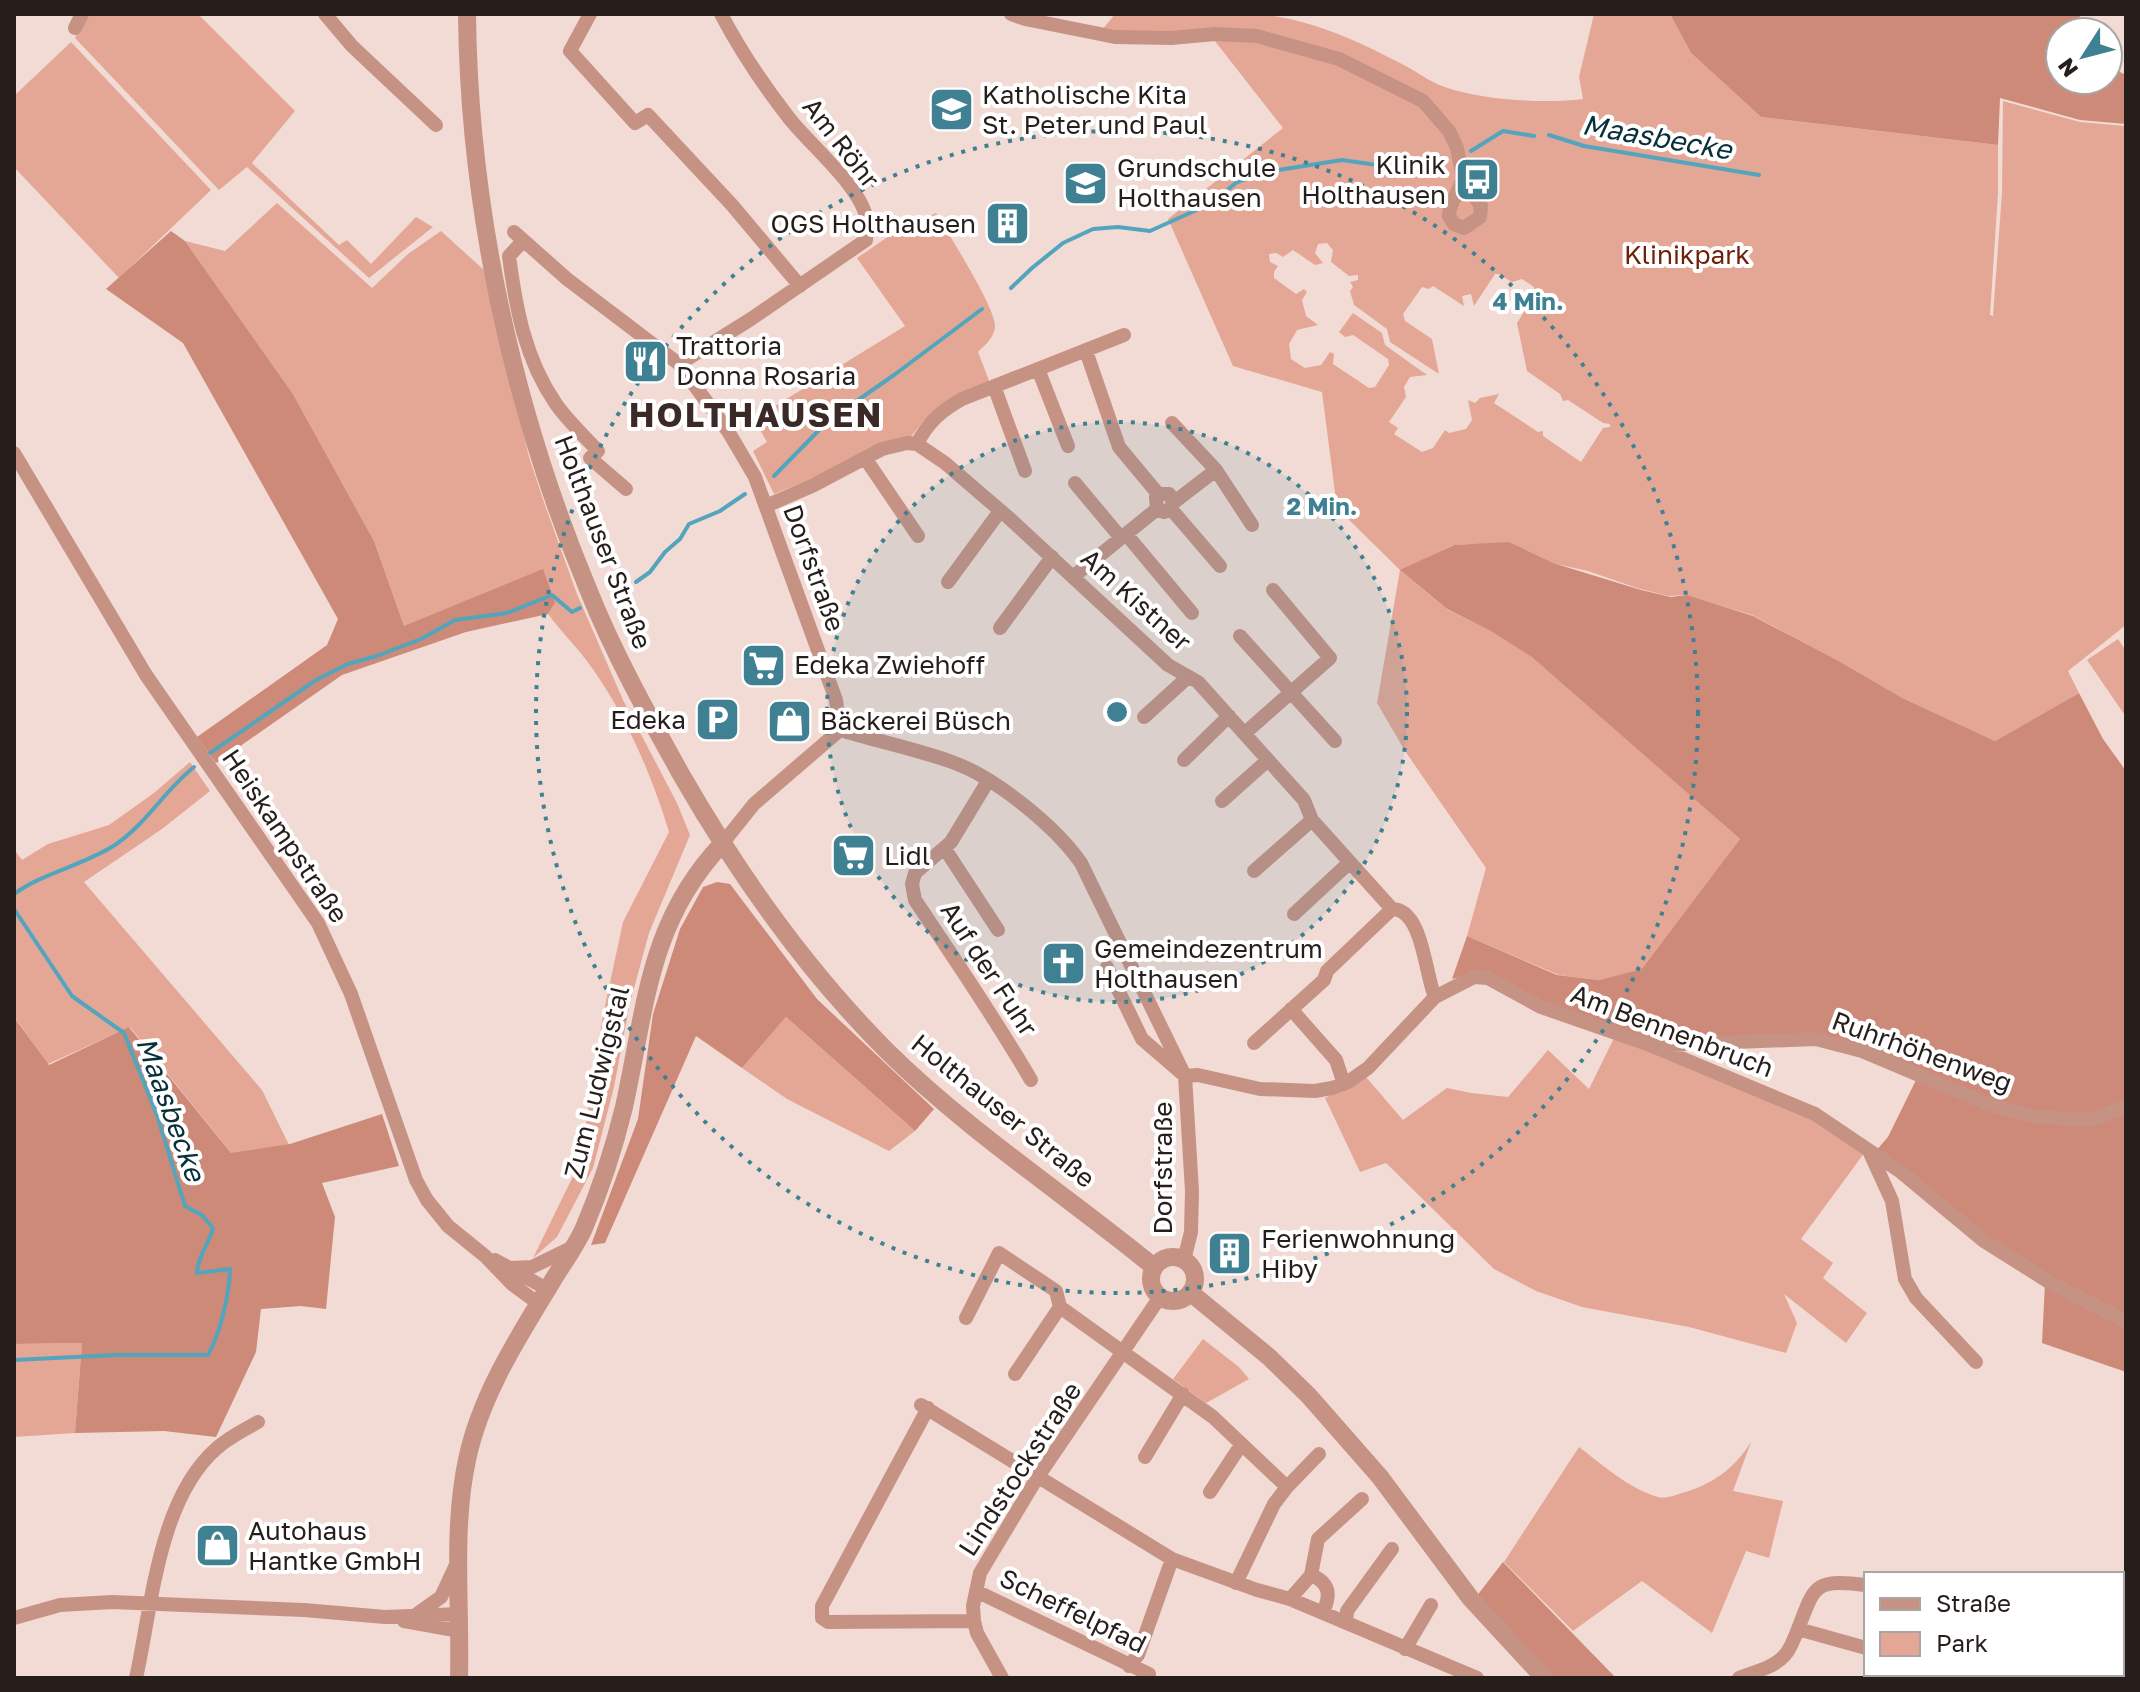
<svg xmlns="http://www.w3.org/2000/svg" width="2140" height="1692" font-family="'Golos Text',sans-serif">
<rect width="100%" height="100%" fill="#f2dbd4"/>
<path fill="#e4a796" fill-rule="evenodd" d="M86 14H198L295 111 252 163 339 245 347 240 371 264 416 217 433 227 369 278 247 167 219 190 75 38Z
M1115 14C1175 14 1241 6 1298 21 1334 30 1367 46 1400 63 1413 69 1424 78 1437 84 1474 100 1543 104 1583 99L1579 77 1594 14H1670L1691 53 1761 117 1998 145V193L1990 315 1993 316 2002 193 2003 101 2080 122 2126 126V625L2068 671 2079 693 1995 741 1901 698 1837 660 1752 615 1685 595 1669 596 1640 589 1588 571 1552 563 1510 543 1453 545 1401 571 1448 610 1492 631 1534 658 1740 839 1644 969 1599 980 1559 975 1467 936 1486 868 1405 751 1377 703 1400 570 1337 508 1322 392 1233 366 1168 219 1283 128 1207 31 1134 37 1102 30ZM1327 243 1333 250 1331 262 1349 276 1358 275V280L1350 282 1353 287 1350 291 1354 305 1387 329 1390 342 1439 374 1432 339 1405 321 1403 314 1422 287 1429 289 1433 286 1464 306 1462 296 1471 294 1474 306 1495 274H1499L1512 282 1522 279 1534 287 1535 294 1517 323 1527 371 1560 394 1563 401 1568 400 1603 423 1610 424V427L1603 428 1581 462 1543 436V431L1538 432 1494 403 1499 394 1480 398 1475 403 1468 400 1472 420 1466 429 1449 433 1445 430 1433 448 1422 452 1394 434 1398 428 1389 422 1406 397 1404 387 1410 377 1427 375 1385 345 1382 333 1353 313 1339 332 1345 337 1353 335 1388 359 1389 365 1375 387 1369 388 1333 364 1334 354 1330 352 1321 365 1305 368 1291 359 1289 344 1297 330 1318 325 1306 316 1302 300 1307 292 1304 289 1296 294 1274 278V272L1278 266 1270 262 1269 254 1276 253 1283 257 1293 250 1315 265 1323 263 1315 253 1318 244Z
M71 42 211 190 119 278 14 167V96Z
M277 203 372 288 408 254 441 231 484 270 529 457 546 508 577 594 623 700 677 803 690 835 649 933 630 1003 614 1087 593 1168 557 1237 533 1258 580 1162 603 1015 623 922 669 832C652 775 626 716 592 668 579 649 562 633 548 614L555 603 404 626 374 541 293 394 185 241 225 251Z
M936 213C948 233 995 307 995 326 994 338 986 344 978 352L990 383 940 408 923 421 911 437 774 494 753 451 767 442 754 419 905 326 857 258 892 234Z
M2118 639 2126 651V717L2087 660Z
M190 762 210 791 162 829 84 882 262 1090 290 1147 232 1154 130 1027 48 1064 14 1016V849L22 860 48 844 109 825 154 793Z
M786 1017 915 1131 889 1151 787 1099 742 1068Z
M1615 1036 1814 1117 1865 1152 1801 1239 1833 1263 1823 1278 1867 1313 1846 1343 1784 1294 1797 1323 1786 1353 1689 1327 1582 1307 1536 1291 1494 1269 1386 1163 1360 1172 1325 1098 1366 1077 1403 1120 1447 1088 1471 1093 1508 1097 1548 1050 1589 1089Z
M1203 1339 1239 1367 1249 1379 1206 1403 1173 1379Z
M82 1343 75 1433 14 1437V1344Z
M1751 1442 1733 1491 1783 1501 1769 1558 1746 1551 1712 1633 1642 1581 1573 1631 1504 1562 1579 1447C1604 1466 1628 1488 1658 1497 1666 1499 1675 1495 1682 1493 1712 1485 1735 1468 1751 1442Z"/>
<path fill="#cd8a78" d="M1670 14H2081L2074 32H2060V80H2108V66L2126 75V124L2080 120 2000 98 1998 145 1761 117 1691 53Z
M171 231 185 241 293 394 374 541 404 626 543 569 555 603 548 614 466 632 342 675 216 763 197 737 327 645 338 619 183 343 106 289Z
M1509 542 1553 563 1641 590 1671 597 1687 595 1753 616 1837 660 1902 698 1995 741 2079 693 2103 739 2126 771V1372L2042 1343 2045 1284 1875 1152 1888 1137 1917 1078 1802 1033 1653 1040 1606 1026 1474 973 1452 979 1467 936 1557 975 1599 980 1642 969 1740 839 1532 657 1491 631 1447 609 1400 570 1454 545Z
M717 882 730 884 817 999 934 1109 915 1131 786 1017 742 1068 696 1036 605 1243 591 1245 638 1119 653 1014 680 929 703 887Z
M14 1017 49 1065 129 1027 231 1153 290 1144 382 1114 399 1166 322 1183 335 1217 326 1309 301 1306 261 1309 256 1352 216 1437 164 1431 75 1433 82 1343 14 1344Z
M1503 1562 1616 1678H1550L1476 1597Z"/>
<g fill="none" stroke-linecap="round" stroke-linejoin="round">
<path stroke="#52a5bc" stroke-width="4" d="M1549 135 1584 146 1759 175
M1471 151 1503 131 1534 136
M1011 288 1032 268 1063 243 1093 229 1118 227 1150 231 1212 203 1237 182 1272 171 1342 160 1377 165 1444 158
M774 476 828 421 894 375 982 309
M636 582 650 572 665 552 680 539 689 524 720 511 745 494
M210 753 316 680 348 664 377 656 421 639 455 620 507 613 552 595 572 612 580 608
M14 894C45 872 84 865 115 845 147 823 164 791 194 767
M14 909 72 996 124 1033 157 1115 185 1206 202 1215 213 1228C209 1244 197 1258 197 1273L230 1269C229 1296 221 1331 208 1355H116L14 1360"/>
<path stroke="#c69284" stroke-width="14" d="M325 14 352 46 436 125
M590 14 570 51 635 123 648 115 732 205 800 286
M1011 14 1025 19 1115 37 1171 38 1215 34 1257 36 1339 59 1423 101 1449 131 1457 148 1463 179 1481 206 1480 217 1464 228 1454 224 1449 216 1450 208 1463 179
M75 28 82 14
M514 232 567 279 679 364 728 431 755 477 836 700 840 730
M523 241 509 256C516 309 525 359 556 404 568 421 584 436 598 451L590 458 626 489
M1086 351 1119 447 1159 495
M679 364 751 319 866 240C866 234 868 227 867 221 863 188 809 144 789 118 764 86 740 50 721 14
M1038 369 1068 446
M994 386 1025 471
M1172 423 1216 470 1252 525
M917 444C928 422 941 411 962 399L1124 335
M14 453 146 675 318 923 351 994 416 1180 427 1200 448 1226 485 1256 512 1284 539 1304
M865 458 918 536
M1075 483 1121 538
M1173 503 1216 470
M766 506 814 485 882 449 907 443 917 444 945 463 1009 518 1168 665 1198 682 1304 800 1312 820 1392 909C1423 909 1425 975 1435 997
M1171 509 1220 566
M1126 534 1192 613
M1074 576 1157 509 1164 512 1171 509 1173 500 1169 494H1161L1156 497 1157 509
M948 582 1000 511
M1000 628 1052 557
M1240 636 1335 741
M1144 717 1188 677
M840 730C877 741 916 749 952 762 995 777 1055 826 1081 863L1185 1076 1192 1191 1191 1232 1184 1260
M1245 733 1330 658 1273 590
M1184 760 1229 716
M988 781 951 842 915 873 912 884 915 900C955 960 995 1018 1031 1080
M1222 801 1268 760
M722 844 754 804 840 730
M945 849 998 930
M1254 871 1312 820
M1294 914 1350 862
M1107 967 1142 1039 1185 1076 1198 1075 1260 1089 1315 1091 1332 1088 1348 1082 1368 1068 1435 997 1474 977 1488 978 1541 1007 1650 1045 1815 1114 1901 1172 1984 1241 2049 1282 2126 1321
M1291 1009 1336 1060 1344 1084
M1254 1043 1324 980 1327 971 1392 909
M1658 1045 1816 1039 1862 1051 1988 1104 2036 1117 2092 1120 2126 1106
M1870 1153 1892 1201 1905 1279 1916 1298 1976 1362
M495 1260 547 1289
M510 1268 532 1267 573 1247
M966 1318 999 1253 1056 1291 1060 1307 1213 1417 1287 1487 1274 1504 1236 1583
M1015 1374 1060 1307
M921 1405 1172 1559 1257 1590 1290 1599 1477 1678
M928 1408 822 1606V1618L828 1622 974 1621
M1145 1457 1183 1394
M1287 1487 1319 1454
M1210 1492 1241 1445
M1311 1575 1318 1539 1362 1499
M976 1591 1149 1674
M1290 1599 1311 1575C1330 1583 1331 1595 1323 1612
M417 1614 441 1597 455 1567
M14 1618 60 1605 112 1602 304 1610 385 1617 460 1614
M404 1621 460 1631
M1346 1623 1347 1611 1392 1549
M1798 1629 1866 1648
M1405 1649 1431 1605
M1129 1666 1138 1655 1172 1559
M2023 1674 2024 1678
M136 1678C152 1607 158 1499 217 1448 229 1437 244 1430 258 1422
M1002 1678 977 1633 974 1621 973 1606 980 1573 1037 1478 1160 1297
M1739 1678C1754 1672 1773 1668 1784 1656 1790 1650 1793 1641 1796 1634 1815 1587 1811 1578 1866 1585
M1910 1678 1912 1674
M1978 1678 1980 1674"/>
<path stroke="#c69284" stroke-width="18" d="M467 14C469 209 513 409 588 589 614 654 648 715 682 776 739 875 806 970 887 1051 968 1131 1066 1195 1154 1267
M1151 1279a22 22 0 1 1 44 0a22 22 0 1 1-44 0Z
M1191 1293 1269 1357 1309 1396 1380 1477 1471 1599 1544 1678
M459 1678C461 1607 452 1529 467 1460 480 1397 517 1339 550 1285 561 1266 575 1248 584 1228 601 1188 614 1148 624 1107 646 1008 648 922 722 844"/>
</g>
<circle cx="1117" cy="712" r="290" fill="#3f8092" fill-opacity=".12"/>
<g fill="none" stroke="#3f8092" stroke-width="4" stroke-dasharray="4 8">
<circle cx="1117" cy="712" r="290"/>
<circle cx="1117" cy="712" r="581"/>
</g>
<defs>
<symbol id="school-square" viewBox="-11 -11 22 22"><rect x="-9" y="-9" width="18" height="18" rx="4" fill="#3f8092" stroke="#fff"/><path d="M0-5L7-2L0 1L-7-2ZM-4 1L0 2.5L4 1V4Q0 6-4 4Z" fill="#fff"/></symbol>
<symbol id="bus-square" viewBox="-11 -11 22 22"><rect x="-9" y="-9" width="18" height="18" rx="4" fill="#3f8092" stroke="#fff"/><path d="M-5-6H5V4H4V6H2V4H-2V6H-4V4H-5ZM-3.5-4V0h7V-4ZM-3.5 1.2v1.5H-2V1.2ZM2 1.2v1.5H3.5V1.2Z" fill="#fff"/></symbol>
<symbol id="building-square" viewBox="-11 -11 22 22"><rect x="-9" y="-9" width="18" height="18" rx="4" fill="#3f8092" stroke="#fff"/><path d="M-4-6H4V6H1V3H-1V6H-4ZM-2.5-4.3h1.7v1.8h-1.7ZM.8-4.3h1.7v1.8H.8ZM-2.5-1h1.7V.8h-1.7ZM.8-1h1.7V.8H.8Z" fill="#fff"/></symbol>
<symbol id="restaurant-square" viewBox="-11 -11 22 22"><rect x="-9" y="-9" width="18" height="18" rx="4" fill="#3f8092" stroke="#fff"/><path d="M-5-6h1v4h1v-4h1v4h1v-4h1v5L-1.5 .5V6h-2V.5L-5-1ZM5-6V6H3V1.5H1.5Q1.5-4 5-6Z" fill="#fff"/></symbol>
<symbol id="supermarket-square" viewBox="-11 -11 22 22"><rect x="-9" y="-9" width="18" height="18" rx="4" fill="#3f8092" stroke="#fff"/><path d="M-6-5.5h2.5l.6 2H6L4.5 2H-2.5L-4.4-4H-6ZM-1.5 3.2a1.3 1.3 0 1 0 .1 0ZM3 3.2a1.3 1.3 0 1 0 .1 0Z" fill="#fff"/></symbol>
<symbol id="parking-square" viewBox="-11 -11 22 22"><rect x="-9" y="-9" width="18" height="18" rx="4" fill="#3f8092" stroke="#fff"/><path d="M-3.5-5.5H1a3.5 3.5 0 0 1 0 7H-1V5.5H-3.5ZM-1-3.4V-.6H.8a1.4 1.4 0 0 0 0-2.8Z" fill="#fff"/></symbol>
<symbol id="shop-square" viewBox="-11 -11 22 22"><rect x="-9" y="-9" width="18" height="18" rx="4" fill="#3f8092" stroke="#fff"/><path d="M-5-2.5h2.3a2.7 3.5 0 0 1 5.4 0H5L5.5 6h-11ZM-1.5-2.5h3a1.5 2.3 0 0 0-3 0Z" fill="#fff"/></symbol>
<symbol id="church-square" viewBox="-11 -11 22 22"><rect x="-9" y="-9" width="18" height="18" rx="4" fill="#3f8092" stroke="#fff"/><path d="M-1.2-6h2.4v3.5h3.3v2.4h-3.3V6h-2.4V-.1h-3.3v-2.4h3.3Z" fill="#fff"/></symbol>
</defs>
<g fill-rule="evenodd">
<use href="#school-square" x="926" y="84" width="51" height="51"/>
<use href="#bus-square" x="1452" y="154" width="51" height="51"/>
<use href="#school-square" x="1060" y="158" width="51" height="51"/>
<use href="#building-square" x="982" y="198" width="51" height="51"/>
<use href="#restaurant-square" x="620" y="336" width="51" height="51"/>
<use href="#supermarket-square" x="738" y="640" width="51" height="51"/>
<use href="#parking-square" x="692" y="694" width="51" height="51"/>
<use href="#shop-square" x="764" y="696" width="51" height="51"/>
<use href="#supermarket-square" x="828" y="830" width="51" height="51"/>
<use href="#church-square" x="1038" y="938" width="51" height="51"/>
<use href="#building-square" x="1204" y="1228" width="51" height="51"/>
<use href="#shop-square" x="192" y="1520" width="51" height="51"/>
</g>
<g text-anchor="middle" stroke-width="8" stroke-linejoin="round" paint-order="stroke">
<g font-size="26" fill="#261e1b" stroke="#fff" text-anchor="start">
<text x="982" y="104">Katholische Kita<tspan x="982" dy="30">St. Peter und Paul</tspan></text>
<text x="1446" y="174" text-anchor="end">Klinik<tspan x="1446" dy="30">Holthausen</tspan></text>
<text x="1117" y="177">Grundschule<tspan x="1117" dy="30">Holthausen</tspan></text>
<text x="976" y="233" text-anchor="end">OGS Holthausen</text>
<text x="676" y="355">Trattoria<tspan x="676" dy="30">Donna Rosaria</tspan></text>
<text x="794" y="674">Edeka Zwiehoff</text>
<text x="686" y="729" text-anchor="end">Edeka</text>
<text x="820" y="730">Bäckerei Büsch</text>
<text x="884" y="865">Lidl</text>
<text x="1094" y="958">Gemeindezentrum<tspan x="1094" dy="30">Holthausen</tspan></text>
<text x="1261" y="1248">Ferienwohnung<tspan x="1261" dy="30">Hiby</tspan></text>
<text x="248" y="1540">Autohaus<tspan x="248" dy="30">Hantke GmbH</tspan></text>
</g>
<g font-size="26" fill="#261e1b" stroke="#fff">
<text transform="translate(841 143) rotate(52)" y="9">Am Röhr</text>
<text transform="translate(603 542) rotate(69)" y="9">Holthauser Straße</text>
<text transform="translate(814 568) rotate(70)" y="9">Dorfstraße</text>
<text transform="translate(1136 600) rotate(42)" y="9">Am Kistner</text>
<text transform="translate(285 836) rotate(56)" y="9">Heiskampstraße</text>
<text transform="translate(989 969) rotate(57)" y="9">Auf der Fuhr</text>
<text transform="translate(1672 1031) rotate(21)" y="9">Am Bennenbruch</text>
<text transform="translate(1922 1052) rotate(20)" y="9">Ruhrhöhenweg</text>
<text transform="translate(597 1082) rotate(-76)" y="9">Zum Ludwigstal</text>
<text transform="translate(1003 1111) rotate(39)" y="9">Holthauser Straße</text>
<text transform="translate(1163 1168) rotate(-90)" y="9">Dorfstraße</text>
<text transform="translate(1020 1469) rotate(-57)" y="9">Lindstockstraße</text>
<text transform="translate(1073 1611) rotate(26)" y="9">Scheffelpfad</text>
</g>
<g font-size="26" fill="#6f2008" stroke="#fff">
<text x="1687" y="264">Klinikpark</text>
</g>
<g font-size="28" font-style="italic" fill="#07303a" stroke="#fff">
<text transform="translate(1657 137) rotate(10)" y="10">Maasbecke</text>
<text transform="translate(171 1109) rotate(70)" y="10">Maasbecke</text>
</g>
<g font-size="34" font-weight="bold" letter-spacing="2" fill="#3a2924" stroke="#fff">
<text x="756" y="427">HOLTHAUSEN</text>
</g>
</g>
<circle cx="1117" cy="712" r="12" fill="#3f8092" stroke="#fff" stroke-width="4"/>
<g font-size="24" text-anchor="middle" font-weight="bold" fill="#3f8092" stroke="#fff" stroke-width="8" stroke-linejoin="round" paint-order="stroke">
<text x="1528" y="310">4 Min.</text>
<text x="1322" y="515">2 Min.</text>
</g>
<rect width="2140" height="1692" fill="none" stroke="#261e1b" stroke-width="32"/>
<rect x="1864" y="1572" width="260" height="104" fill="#ffffff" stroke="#a8a5a4" stroke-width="2"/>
<rect x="1880" y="1598" width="40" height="12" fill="#c69284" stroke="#a8a5a4" stroke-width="2"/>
<text x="1936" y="1612" font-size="24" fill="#261e1b">Straße</text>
<rect x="1880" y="1632" width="40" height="24" fill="#e4a796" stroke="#a8a5a4" stroke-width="2"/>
<text x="1936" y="1652" font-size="24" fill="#261e1b">Park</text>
<g transform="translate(2084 56) rotate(234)"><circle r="38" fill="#ffffff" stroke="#a8a5a4" stroke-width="2"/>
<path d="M0-6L14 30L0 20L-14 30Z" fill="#3f8092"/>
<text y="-12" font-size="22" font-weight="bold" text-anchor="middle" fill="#261e1b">N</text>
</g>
</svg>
